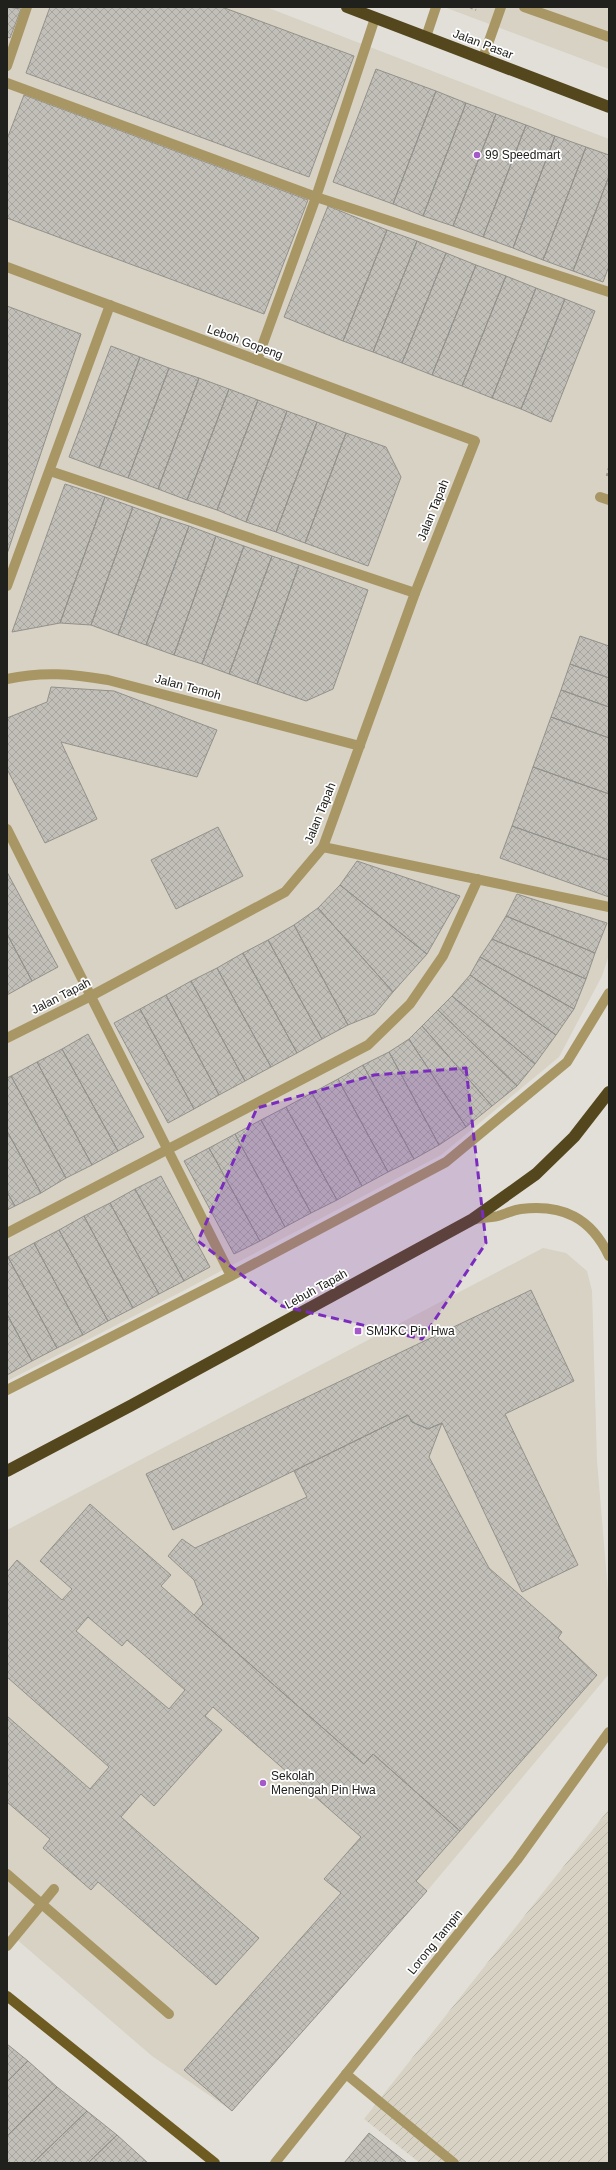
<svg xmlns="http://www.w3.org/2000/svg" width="616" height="2170" font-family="Arial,sans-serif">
<defs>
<pattern id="industrial-furrows" width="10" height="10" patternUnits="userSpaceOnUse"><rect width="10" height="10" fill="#d7d2c4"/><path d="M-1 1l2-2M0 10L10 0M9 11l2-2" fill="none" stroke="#b8b4a8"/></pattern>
<pattern id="building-cross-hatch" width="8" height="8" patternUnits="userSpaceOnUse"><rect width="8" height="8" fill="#c1bfb8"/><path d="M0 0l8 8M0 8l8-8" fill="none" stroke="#a6a49e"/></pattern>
</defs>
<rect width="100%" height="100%" fill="#e1dfd8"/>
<path fill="#d7d2c4" d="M7 7H266L609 139V955L602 976 559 1057 441 1155 181 1292 7 1381Z
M444 7H609V69Z
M543 1248 566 1253 587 1271 592 1291 597 1461 609 1603V1674L427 1891 232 2111 152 2056 7 1931V1530Z"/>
<path fill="url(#industrial-furrows)" d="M609 1809V2163H420L364 2119Z"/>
<path fill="url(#building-cross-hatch)" stroke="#93918b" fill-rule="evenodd" d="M7 7 21 9 10 38 7 37Z
M50 7H222L354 56 309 177 26 73Z
M376 69 436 91 393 204 333 182Z
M436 91 466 103 423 216 393 204Z
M24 95 308 200 264 314 7 218V139Z
M466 103 496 114 453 226 423 216Z
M496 114 526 125 483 237 453 226Z
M526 125 555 136 513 248 483 237Z
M555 136 586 147 543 260 513 248Z
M586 147 609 155V176L573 271 543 260Z
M609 176V266L603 282 573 271Z
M328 206 387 230 343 341 284 317Z
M387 230 417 241 373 352 343 341Z
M417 241 446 253 402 363 373 352Z
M446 253 476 265 432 375 402 363Z
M476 265 506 276 462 386 432 375Z
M506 276 536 288 492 398 462 386Z
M536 288 565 299 521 409 492 398Z
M565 299 595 311 551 422 521 409Z
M7 306 81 334 7 554Z
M111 346 140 357 99 468 69 457Z
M140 357 169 368 128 478 99 468Z
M169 368 199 378 158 489 128 478Z
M199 378 229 389 187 500 158 489Z
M229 389 258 400 217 510 187 500Z
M258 400 287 411 246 522 217 510Z
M287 411 317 422 276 532 246 522Z
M317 422 346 433 305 543 276 532Z
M346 433 386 447 401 477 368 566 305 543Z
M65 484 105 497 60 623 12 632Z
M105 497 133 507 91 625 60 623Z
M133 507 161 517 118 635 91 625Z
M161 517 189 526 146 645 118 635Z
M189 526 216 536 174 655 146 645Z
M216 536 244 546 202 664 174 655Z
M244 546 272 556 229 674 202 664Z
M272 556 299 565 257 684 229 674Z
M299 565 368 590 333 689 306 701 257 684Z
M580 636 609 646V678L570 664Z
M570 664 609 678V707L561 690Z
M51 687 114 691 217 730 197 777 61 742 97 819 45 843 7 769V718L47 702Z
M561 690 609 707V738L551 717Z
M551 717 609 738V794L533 767Z
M533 767 609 794V860L512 826Z
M512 826 609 860V897L500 858Z
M218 827 243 876 176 909 151 860Z
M357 861 460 896 427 954 340 885Z
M7 872 58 967 32 981 7 934Z
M340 885 427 954 393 992 318 908Z
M517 894 607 923 595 953 506 916Z
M318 908 393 992 375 1014 348 1025 294 925Z
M506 916 595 953 586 979 492 939Z
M294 925 348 1025 322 1039 268 940Z
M7 934 32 981 7 995Z
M492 939 586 979 574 1009 480 957Z
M268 940 322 1039 297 1053 243 953Z
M243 953 297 1053 271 1067 217 968Z
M480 957 574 1009 556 1035 470 975Z
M217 968 271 1067 245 1081 191 981Z
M470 975 556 1035 535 1064 452 996Z
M191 981 245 1081 219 1095 166 995Z
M166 995 219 1095 194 1109 140 1009Z
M452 996 535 1064 517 1086 438 1010Z
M140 1009 194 1109 168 1123 114 1023Z
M438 1010 517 1086 492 1106 422 1026Z
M422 1026 492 1106 466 1127 409 1039Z
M88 1034 144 1137 118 1151 62 1049Z
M409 1039 466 1127 439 1145 389 1052Z
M62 1049 118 1151 92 1165 37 1062Z
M389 1052 439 1145 414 1159 363 1065Z
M37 1062 92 1165 66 1178 11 1076Z
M363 1065 414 1159 388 1172 338 1079Z
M11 1076 66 1178 41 1193 7 1131V1078Z
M338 1079 388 1172 362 1186 312 1093Z
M312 1093 362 1186 337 1200 286 1107Z
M286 1107 337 1200 311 1213 261 1120Z
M261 1120 311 1213 285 1227 235 1134Z
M7 1131 41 1193 15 1206 7 1192Z
M235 1134 285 1227 260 1241 209 1148Z
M209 1148 260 1241 234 1254 184 1161Z
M161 1176 210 1267 184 1281 135 1189Z
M135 1189 184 1281 159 1294 110 1203Z
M7 1192 15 1206 7 1210Z
M110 1203 159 1294 133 1308 84 1216Z
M84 1216 133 1308 108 1321 59 1230Z
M59 1230 108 1321 83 1335 34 1243Z
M34 1243 83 1335 57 1348 8 1257Z
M7 1257H8L57 1348 32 1361 7 1314Z
M531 1290 574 1381 505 1414 578 1565 522 1592 442 1423 428 1429 412 1422 408 1415 173 1530 146 1474Z
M7 1314 32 1361 7 1375Z
M408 1415 412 1422 428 1429 442 1423 429 1457 489 1568 562 1632 558 1638 597 1675 460 1831 373 1754 364 1764 194 1615 203 1604 194 1580 168 1556 182 1539 195 1548 307 1497 294 1471Z
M90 1504 171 1575 161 1586 194 1615 364 1764 373 1754 460 1831 416 1881 427 1891 232 2111 184 2070 341 1893 324 1879 361 1837 213 1707 205 1716 222 1730 154 1806 141 1794 121 1817 259 1938 216 1985 98 1882 91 1890 43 1848 50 1839 7 1802V1716L90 1789 109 1767 7 1677V1572L17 1560 62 1600 72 1589 40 1561ZM88 1617 122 1646 127 1640 185 1690 169 1709 76 1631Z
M7 2044 28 2061 7 2082Z
M28 2061 57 2087 7 2136V2082Z
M57 2087 87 2111 33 2163H7V2136Z
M87 2111 117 2135 88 2163H33Z
M369 2133 406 2162 405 2163H344Z
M117 2135 148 2163H88Z"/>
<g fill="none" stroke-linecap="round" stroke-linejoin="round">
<path stroke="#9d9c96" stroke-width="2.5" stroke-dasharray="3 3" stroke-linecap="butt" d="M470 7 476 10
M607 476 609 468"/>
<path stroke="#a89765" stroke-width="10" d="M524 7 609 37
M426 37 436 7
M483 58 501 7
M7 66 27 7
M7 83 316 197 609 292
M257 360 316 197 375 18
M50 471 415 593
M600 497 609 500
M7 586 110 305
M7 829 231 1276
M323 847 609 907
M7 1233 368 1045 410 1004 443 956 478 879
M7 1390 231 1276 446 1162 567 1062 609 993
M7 1874 169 2014
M7 1946 54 1889
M346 2074 454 2163"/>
<path stroke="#a89765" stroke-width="10" d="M7 267 475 441 415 593 323 847 285 892 91 996 7 1038
M7 679C43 671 72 674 108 680L360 746
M473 1219C481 1218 490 1218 498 1216 505 1214 513 1210 521 1209 563 1204 591 1218 609 1256
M275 2163 517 1860 609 1732"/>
<path stroke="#6e5b21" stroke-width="10" d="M7 1996 215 2163"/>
<path stroke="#55471d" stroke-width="12" d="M347 7 609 107
M7 1471 132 1405 473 1219 536 1174 574 1137 609 1092"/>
</g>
<path fill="#7b2cbf" fill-opacity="0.2" stroke="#7b2cbf" stroke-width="3" stroke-dasharray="8 5" stroke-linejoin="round" d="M466 1068 486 1243 422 1339 282 1306 198 1241 257 1108 374 1075Z"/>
<g fill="#a558c9" stroke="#fff" stroke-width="1.5">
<circle cx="477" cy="155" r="4"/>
<rect x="354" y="1327" width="8" height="8" rx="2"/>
<circle cx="263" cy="1783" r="4"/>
</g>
<g text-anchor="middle" stroke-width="3.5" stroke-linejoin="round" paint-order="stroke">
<g font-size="12" fill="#20201d" stroke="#fff">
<text transform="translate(483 44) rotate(21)" y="4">Jalan Pasar</text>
<text transform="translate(245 342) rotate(20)" y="4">Leboh Gopeng</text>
<text transform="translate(433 510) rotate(-68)" y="4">Jalan Tapah</text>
<text transform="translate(188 687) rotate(15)" y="4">Jalan Temoh</text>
<text transform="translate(320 813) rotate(-68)" y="4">Jalan Tapah</text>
<text transform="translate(61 996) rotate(-27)" y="4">Jalan Tapah</text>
<text transform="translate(316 1289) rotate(-29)" y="4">Lebuh Tapah</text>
<text transform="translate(435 1942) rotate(-51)" y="4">Lorong Tampin</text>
</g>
<g font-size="12" fill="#20201d" stroke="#fff" text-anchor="start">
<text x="485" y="159">99 Speedmart</text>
<text x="366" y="1335">SMJKC Pin Hwa</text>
<text x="271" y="1780">Sekolah<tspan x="271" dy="14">Menengah Pin Hwa</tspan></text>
</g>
</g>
<rect width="616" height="2170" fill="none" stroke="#20201d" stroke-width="16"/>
</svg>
